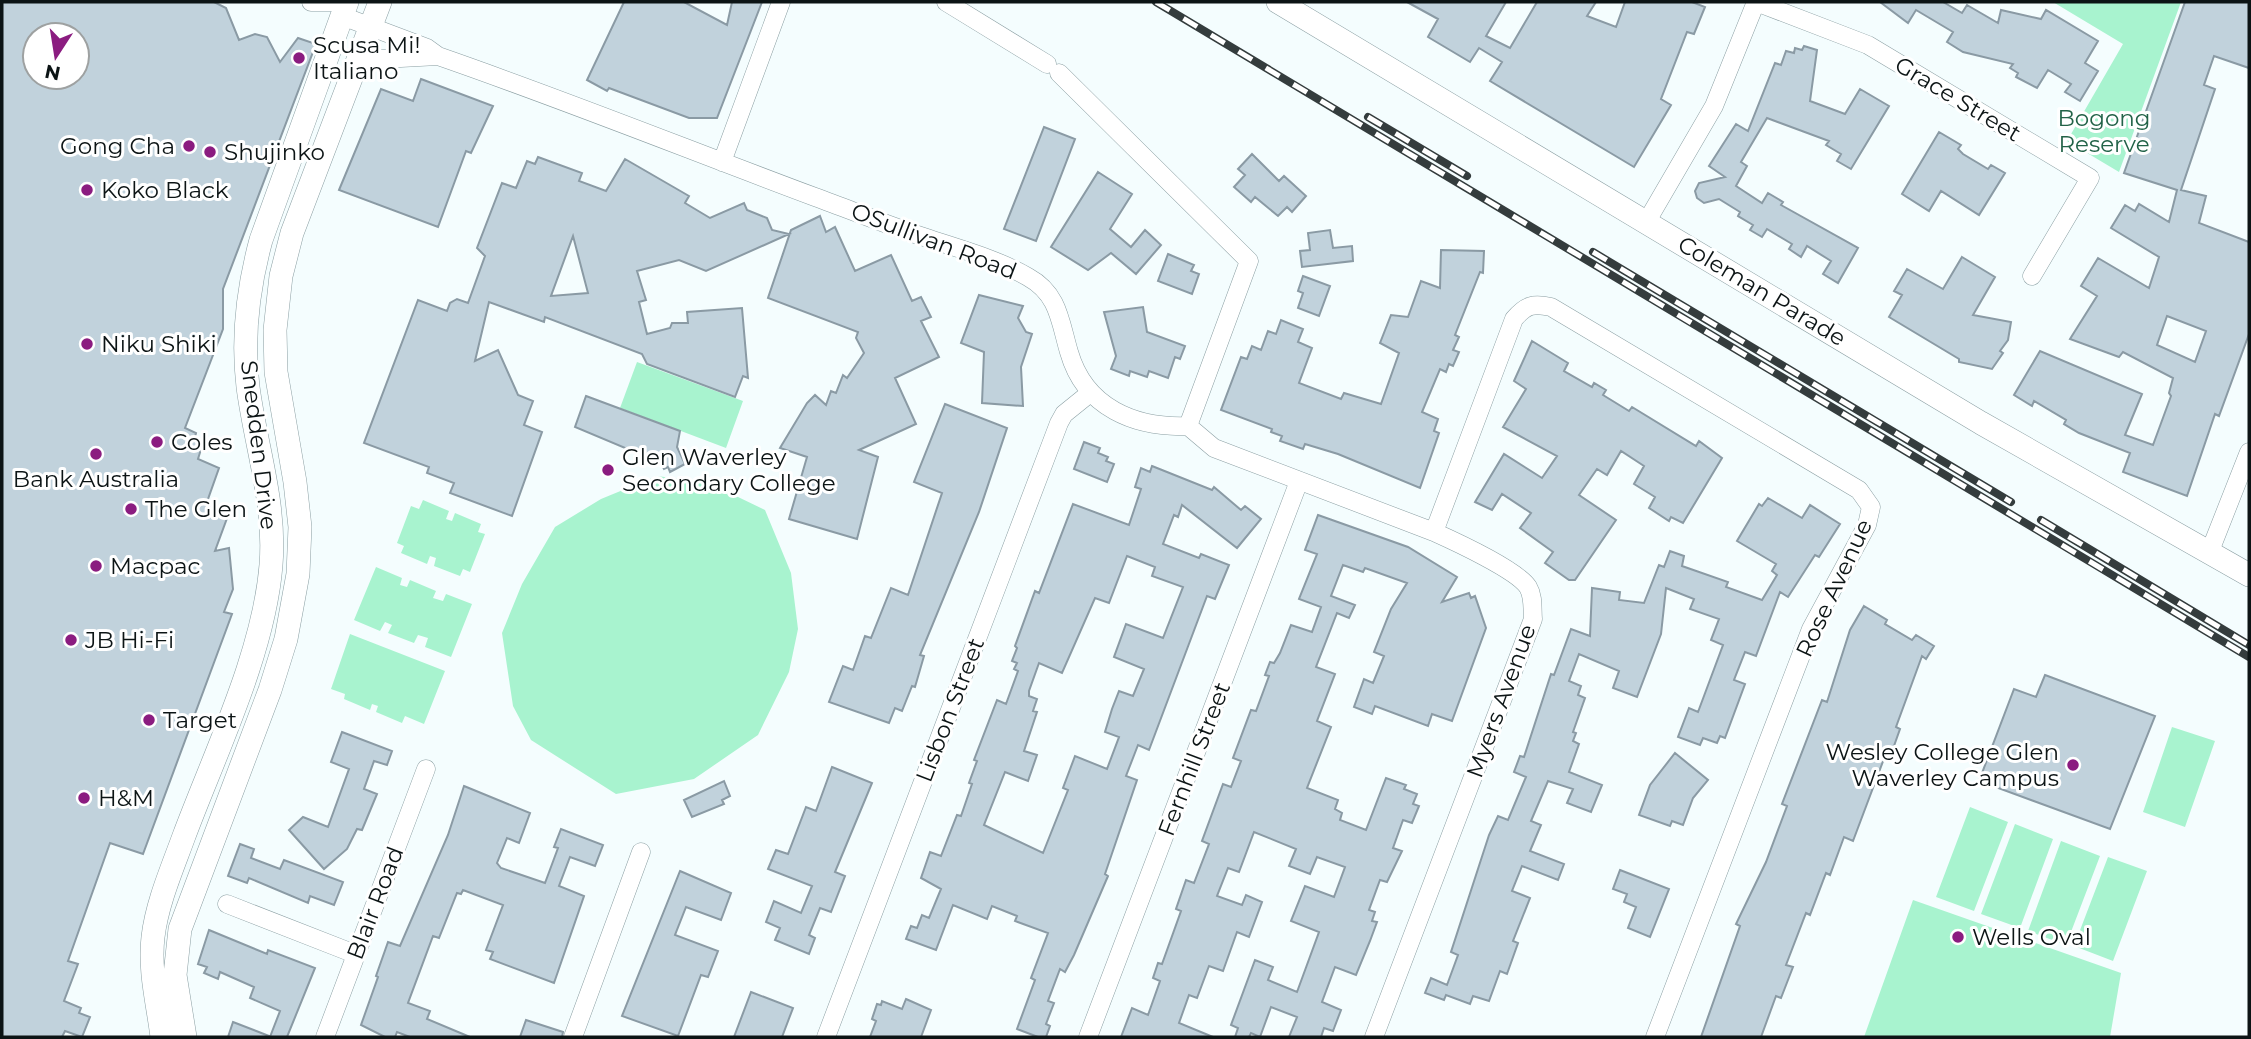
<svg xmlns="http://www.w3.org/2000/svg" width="2251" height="1039" font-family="Montserrat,sans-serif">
<rect width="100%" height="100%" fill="#f4fdfe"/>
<path fill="#a8f3cf" d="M2053 2H2181L2119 172 2067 141 2123 44Z
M637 362 743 401 726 448 620 408Z
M657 476 709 483 765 510 791 573 798 629 789 672 758 735 694 779 616 794 531 740 513 706 502 633 522 584 555 527 601 499Z
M423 500 449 511 446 519 452 521 455 513 481 524 478 532 485 534 470 572 463 569 460 576 434 566 436 558 430 556 427 564 401 553 404 546 397 543 411 506 419 509Z
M376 567 402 578 400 585 407 587 410 580 436 591 433 598 443 601 446 594 472 604 451 657 425 647 428 638 418 635 414 643 388 633 392 625 385 622 380 631 354 620Z
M350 634 445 671 424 724 405 716 402 723 376 712 378 706 372 704 370 710 344 699 345 694 331 689Z
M2172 727 2215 741 2185 827 2143 812Z
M1970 807 2008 822 1974 911 1936 897Z
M2015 824 2053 839 2020 928 1981 914Z
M2061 841 2100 856 2066 945 2028 931Z
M2108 857 2147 871 2113 961 2074 946Z
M1913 900 2121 973 2110 1037H1864Z"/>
<path fill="#c1d2dc" stroke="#8a9aa4" stroke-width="2" fill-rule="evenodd" d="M2 2H214L226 8 239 40 255 34 267 37 280 62 298 38 316 44 223 289V329L185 428 196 433 194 441 202 446 198 459 219 468 207 502 230 510 215 551 229 548 233 589 224 612 232 614 143 854 110 843 68 961 78 964 64 1001 81 1008 79 1013 90 1017 82 1037 65 1031 62 1037H2ZM35 35H77V77H35Z
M624 2H684L727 25 732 2H762L717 118H689L609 88 607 91 587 80Z
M1407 2H1506L1486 36 1510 48 1537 2H1596L1587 16 1616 27 1625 2H1692L1705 7 1694 34 1687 32 1661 99 1671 105 1634 167 1490 81 1502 62 1479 48 1470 62 1428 37 1438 19Z
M1880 2H1943L1962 13 1967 5 1998 23 2001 10 2041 19 2046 10 2098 41 2085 63 2098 71 2080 101 2065 92 2071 84 2048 70 2037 88 2016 77 2018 73 2010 68 2013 64 1963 52 1947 42 1953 32 1916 10 1908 23Z
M2185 2H2249V68L2214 56 2204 85 2215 89 2181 190 2206 196 2199 223 2249 242V334L2219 416 2215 414 2187 496 2123 472 2130 453 2079 433 2064 424 2066 420 2034 401 2032 406 2014 395 2040 351 2142 394 2125 435 2153 445 2171 396 2169 393 2173 378 2123 352 2119 357 2070 339 2097 296 2081 286 2098 258 2149 288 2159 257 2111 228 2125 205 2135 211 2139 204 2169 222 2177 190 2124 173ZM2167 316 2206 331 2195 362 2157 345Z
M1804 46 1817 50 1810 101 1845 114 1860 89 1889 106 1851 169 1837 161 1841 154 1826 145 1829 141 1767 118 1741 162 1747 166 1736 186 1762 203 1768 193 1783 202 1781 205 1858 248 1838 283 1823 274 1831 261 1807 246 1801 257 1789 249 1792 244 1767 229 1762 237 1750 230 1753 225 1738 216 1740 212 1719 199 1704 203 1697 198 1695 191 1699 183 1725 177 1709 166 1736 124 1748 131 1775 63 1781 65 1786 51 1794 53 1795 48 1802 50Z
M421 79 493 106 471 153 466 151 438 227 339 190 381 89 413 101Z
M1044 127 1075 139 1036 241 1004 229Z
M1939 132 1961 145 1958 149 1963 154 1988 169 1991 165 2005 173 1979 215 1941 191 1929 211 1902 194Z
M1252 154 1279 181 1284 176 1306 196 1292 212 1287 207 1278 216 1255 197 1251 202 1234 187 1245 175 1238 169Z
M538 157 582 173 579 181 606 191 625 159 689 196 685 203 710 218 744 203 747 210 767 218 772 230 789 234 706 271 679 260 637 271 646 300 639 302 647 334 670 328 672 323H688L687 312 742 308 748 378 743 376 735 397 647 364 642 354 545 317 544 322 489 302 475 361 498 350 518 395 533 401 524 425 542 432 512 516 450 493 454 483 427 473 429 467 364 443 418 300 447 311 450 303 457 299 468 303 485 256 477 248 502 183 516 188 527 161 535 164ZM573 236 588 293 551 296Z
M1098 172 1132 194 1110 229 1131 247 1145 230 1161 245 1136 274 1111 253 1088 270 1051 247Z
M820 216 826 232 835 227 855 271 891 255 912 301 921 297 931 317 921 321 939 357 895 378 916 424 859 450 878 457 857 539 789 519 807 457 780 448 807 403 815 395 826 405 831 391 836 393 843 375 847 378 864 353 856 338 858 332 768 298 791 230Z
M1330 230 1333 248 1352 246 1353 261 1302 267 1300 251 1310 250 1308 233Z
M1441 250 1484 251 1483 273 1480 272 1455 335 1459 337 1453 350 1459 352 1453 366 1449 364 1446 372 1440 369 1422 412 1438 419 1434 431 1439 433 1420 488 1338 454 1305 444 1303 449 1280 441 1282 436 1271 432 1272 429 1221 410 1241 357 1247 359 1252 346 1261 350 1268 331 1276 334 1281 320 1303 329 1298 342 1312 348 1299 383 1341 399 1344 393 1381 404 1399 353 1380 343 1391 315 1408 317 1421 281 1440 288Z
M1168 254 1194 265 1191 271 1199 274 1192 294 1158 281Z
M1962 257 1995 277 1973 315 2011 322 2008 340 2000 351 2003 353 1992 369 1959 362V359L1889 317 1902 295 1894 291 1907 269 1943 289Z
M1303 276 1330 286 1319 316 1298 308 1303 293 1298 291Z
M979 295 1023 306 1018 318 1026 332 1032 334 1021 367 1023 406 982 403 984 352 961 343Z
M1143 307 1147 332 1185 346 1180 359 1175 357 1168 378 1149 371 1147 377 1130 371 1129 376 1111 369 1116 356 1104 312Z
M1532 341 1568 363 1564 371 1592 387 1594 383 1606 390 1603 395 1629 411 1632 407 1696 446 1699 441 1722 458 1683 523 1671 517 1669 521 1649 508 1655 497 1634 484 1644 466 1621 451 1607 475 1597 469 1579 495 1616 520 1575 580H1569L1545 563 1553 552 1520 528 1531 513 1502 494 1492 510 1475 502 1504 454 1542 478 1557 456 1503 427 1526 389 1514 381Z
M586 396 680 431 677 447 685 464 670 472 668 467 664 469 661 463 575 427Z
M945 404 1007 428 979 512 920 655 924 656 915 687 912 686 902 711 895 708 889 723 829 702 843 666 853 670 865 636 871 638 891 588 908 595 942 493 914 482Z
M1084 442 1100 448 1098 453 1108 457 1106 461 1114 464 1107 482 1074 469Z
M1152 466 1212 490 1214 487 1241 510 1245 506 1261 519 1237 548 1182 505 1178 517 1174 515 1163 544 1199 558 1201 554 1229 565 1215 599 1207 596 1149 750 1138 745 1126 776 1137 780 1105 874 1108 876 1074 955 1065 972 1060 969 1048 1001 1054 1003 1046 1024 1050 1026 1046 1037H1038L1017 1029 1035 980 1031 978 1048 933 1015 921 1017 916 992 906 987 919 953 905 936 950 906 939 911 926 917 928 922 915 929 918 941 889 921 878 930 852 941 856 957 815 961 816 972 784 969 783 977 761 974 760 997 700 1006 704 1018 671 1014 669 1017 663 1012 661 1017 648 1015 646 1035 591 1039 593 1073 504 1129 525 1141 489 1135 487 1141 468 1150 472ZM1127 556 1155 567 1152 576 1183 587 1163 638 1126 624 1114 657 1144 669 1133 696 1119 691 1112 709 1105 732 1119 737 1107 769 1075 756 1063 788 1068 790 1043 853 984 825 1005 772 1028 781 1037 755 1024 751 1037 712 1033 711 1037 699 1029 696V691L1039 663 1062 673 1095 598 1109 603Z
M1768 498 1802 518 1810 505 1840 524 1819 557 1815 555 1788 597 1780 592 1756 656 1745 652 1734 680 1745 684 1725 738 1720 736 1717 743 1703 738 1700 745 1678 737 1689 708 1698 712 1723 645 1711 640 1719 619 1690 609 1694 599 1666 588 1661 634 1637 697 1613 688 1619 671 1579 654 1569 681 1581 686 1578 695 1585 698 1573 732 1576 733 1573 741 1579 744 1569 772 1602 785 1591 812 1567 803 1573 789 1548 781 1531 821 1541 825 1530 851 1564 864 1558 880 1522 866 1512 891 1530 898 1513 941 1518 943 1507 974 1500 971 1489 1001 1473 996 1470 1004 1446 995 1444 1000 1425 993 1431 978 1447 985 1458 955 1451 952 1489 835 1498 816 1508 820 1526 777 1514 772 1520 756 1524 757 1551 674 1554 675 1571 629 1590 636 1592 588 1620 592 1619 600 1644 603 1659 565 1664 567 1670 551 1684 556 1682 566 1728 582 1726 587 1762 600 1777 575 1772 571 1776 564 1737 541 1759 504 1762 506Z
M1318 515 1408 547 1457 577 1442 602 1469 593 1471 598 1475 596 1486 628 1452 721 1432 714 1428 726 1375 706 1372 714 1354 707 1364 679 1373 683 1384 656 1374 652 1391 609 1407 583 1365 568 1363 572 1343 565 1331 596 1355 605 1349 618 1337 613 1316 667 1335 674 1317 721 1331 727 1307 788 1338 800 1335 809 1342 813 1340 820 1366 830 1386 778 1406 785 1404 789 1417 794 1413 804 1419 806 1412 823 1403 820 1393 848 1402 851 1387 882 1380 880 1369 910 1375 912 1372 921 1377 922 1370 941 1356 975 1335 967 1322 1002 1341 1010 1333 1031 1324 1028 1321 1037H1289L1297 1017 1271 1007 1260 1037 1251 1033 1249 1037H1235L1238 1028 1231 1025 1255 960 1273 967 1268 980 1297 992 1319 932 1291 921 1305 886 1334 897 1345 867 1317 857 1310 874 1289 866 1296 849 1254 832 1239 872 1228 868 1217 896 1242 905 1246 895 1262 902 1249 937 1237 932 1223 971 1209 966 1197 998 1189 995 1179 1023 1213 1037H1121L1132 1008 1148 1015 1160 981 1153 978 1158 963 1162 964 1181 911 1176 909 1186 880 1194 883 1209 844 1202 841 1223 784 1231 787 1241 761 1233 758 1251 710 1256 711 1269 676 1265 675 1270 662 1274 663 1280 653 1291 625 1312 632 1321 607 1299 599 1317 554 1305 550Z
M1864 606 1887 620 1885 624 1912 640 1916 635 1934 646 1926 659 1922 656 1896 727 1900 729 1890 757 1885 756 1853 841 1844 837 1830 875 1826 873 1810 915 1806 913 1786 965 1793 967 1781 998 1776 996 1761 1037H1701L1740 926 1736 924 1766 862 1787 806 1782 804 1822 700 1827 702 1850 630Z
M2045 675 2155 716 2110 829 1979 781 2014 689 2036 697Z
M342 732 392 751 387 765 374 761 364 789 377 794 362 830 357 829 347 849 324 869 289 830 303 817 328 827 349 769 331 762Z
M1675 753 1708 780 1693 798 1683 825 1672 821 1670 826 1639 815 1650 785Z
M832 767 872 783 835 872 845 876 831 912 820 908 809 935 815 938 809 954 775 940 780 928 766 922 774 901 801 913 812 886 768 869 776 850 788 854 806 807 816 811Z
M724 781 730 796 722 800 724 804 692 817 684 800Z
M464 786 530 813 519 843 507 838 497 863 501 868 545 883 558 848 554 847 561 829 603 845 595 866 570 857 559 886 584 896 554 983 490 959 493 952 486 950 503 905 463 890 461 894 457 893 439 938 433 936 408 1003 430 1011 427 1019 470 1037H410L397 1032 395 1037H385L361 1025 378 977 376 976 388 942 400 946 448 835Z
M240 844 254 849 251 858 280 869 284 860 343 882 334 905 310 896 308 903 249 878 247 883 228 876Z
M1620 870 1669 889 1650 937 1628 928 1636 907 1624 902 1627 894 1613 889Z
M680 871 731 893 721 920 686 907 675 935 718 951 708 977 701 975 678 1036 622 1016Z
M209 930 267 954 268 950 315 968 287 1037H270L280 1011 250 998 254 987 220 972 218 979 204 973 207 967 198 964Z
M751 992 793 1008 782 1037H734Z
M906 999 931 1010 921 1037H870L876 1021 872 1019 877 1004 881 1005 882 1001 902 1009Z
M526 1020 563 1032 562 1037H520Z
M233 1022 269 1036V1037H228Z"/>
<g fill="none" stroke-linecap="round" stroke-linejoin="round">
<defs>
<path id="minor" d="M311 2H347
M946 2 1047 64
M1756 2 1868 45 2090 178 2032 276
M342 16 427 48 438 56C565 100 689 150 815 197 851 210 887 225 924 237 959 249 995 258 1028 277 1059 294 1060 322 1069 352 1085 408 1135 428 1188 426L1214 448 1434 532
M356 66 382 59 438 56
M1059 73 1249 261 1188 426
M722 162 781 2
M1647 221 1714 106 1756 2
M2210 551 2249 452
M227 904 355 954
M325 1037 426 769
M573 1037 641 852
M826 1037 1059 423 1064 414 1090 393
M1088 1037 1299 481
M1374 1037 1533 619C1532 609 1534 597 1528 587 1517 570 1454 541 1434 532L1514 319C1526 305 1533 303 1551 307L1859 490 1871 507 1867 525 1811 629 1655 1037"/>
<path id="tertiary" d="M1278 2 1981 423 2249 575
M162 1037C158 1004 149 971 153 937 157 903 172 869 184 836 215 753 264 653 271 565 276 503 256 448 248 387 242 338 248 288 261 240L347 2
M185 1037 175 975 180 929 270 690 286 639 298 574 300 527 295 482 276 372 275 330 281 276 292 233 380 2"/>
</defs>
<use href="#minor" stroke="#8b9fa3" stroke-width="19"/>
<use href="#tertiary" stroke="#8b9fa3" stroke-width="24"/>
<use href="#minor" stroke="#fff" stroke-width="18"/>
<use href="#tertiary" stroke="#fff" stroke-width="23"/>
<defs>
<path id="rail" d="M1156 2 2249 657
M1368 117 1467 176
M1593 252 2011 502
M2041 520 2249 645"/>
</defs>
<use href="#rail" stroke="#343c3d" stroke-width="8"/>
<use href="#rail" stroke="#fff" stroke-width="5" stroke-dasharray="16" stroke-linecap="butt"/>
</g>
<g fill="#8b1c80" stroke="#fff" stroke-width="2.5">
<circle cx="299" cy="58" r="7"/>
<circle cx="189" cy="146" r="7"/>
<circle cx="210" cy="152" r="7"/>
<circle cx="87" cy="190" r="7"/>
<circle cx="87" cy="344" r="7"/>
<circle cx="157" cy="442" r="7"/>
<circle cx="96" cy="454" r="7"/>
<circle cx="608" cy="470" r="7"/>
<circle cx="131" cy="509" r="7"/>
<circle cx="96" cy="566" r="7"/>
<circle cx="71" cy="640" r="7"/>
<circle cx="149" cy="720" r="7"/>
<circle cx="2073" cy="765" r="7"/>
<circle cx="84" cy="798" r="7"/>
<circle cx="1958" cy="937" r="7"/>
</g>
<g text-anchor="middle" stroke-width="6" stroke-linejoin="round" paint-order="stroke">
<g font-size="23" fill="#0c1415" stroke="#fff" text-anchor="start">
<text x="313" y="53">Scusa Mi!<tspan x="313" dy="26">Italiano</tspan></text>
<text x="175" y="154" text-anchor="end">Gong Cha</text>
<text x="224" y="160">Shujinko</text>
<text x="101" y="198">Koko Black</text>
<text x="101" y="352">Niku Shiki</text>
<text x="171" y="450">Coles</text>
<text x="622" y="465">Glen Waverley<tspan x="622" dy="26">Secondary College</tspan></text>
<text x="96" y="487" text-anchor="middle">Bank Australia</text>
<text x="145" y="517">The Glen</text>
<text x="110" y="574">Macpac</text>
<text x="85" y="648">JB Hi-Fi</text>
<text x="163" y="728">Target</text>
<text x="2059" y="760" text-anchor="end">Wesley College Glen<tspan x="2059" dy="26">Waverley Campus</tspan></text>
<text x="98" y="806">H&amp;M</text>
<text x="1972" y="945">Wells Oval</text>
</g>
<g font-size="23" fill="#0c1415" stroke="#fff">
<text transform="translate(1958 99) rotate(31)" y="8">Grace Street</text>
<text transform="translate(934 241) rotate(21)" y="8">OSullivan Road</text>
<text transform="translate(1762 291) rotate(31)" y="8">Coleman Parade</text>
<text transform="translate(259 445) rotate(83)" y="8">Snedden Drive</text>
<text transform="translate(1834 588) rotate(-65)" y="8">Rose Avenue</text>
<text transform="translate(1501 701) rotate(-70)" y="8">Myers Avenue</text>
<text transform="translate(950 710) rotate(-69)" y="8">Lisbon Street</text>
<text transform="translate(1194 759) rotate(-69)" y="8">Fernhill Street</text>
<text transform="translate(375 903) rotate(-69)" y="8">Blair Road</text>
</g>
<g font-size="23" fill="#226348" stroke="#fff">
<text x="2104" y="126">Bogong<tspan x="2104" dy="26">Reserve</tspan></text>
</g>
</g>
<rect width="2251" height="1039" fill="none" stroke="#0c1415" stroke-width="7"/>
<g transform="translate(56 56) rotate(192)"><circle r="33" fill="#ffffff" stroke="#9ea1a1" stroke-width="2"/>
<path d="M0-5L12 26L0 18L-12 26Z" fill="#8b1c80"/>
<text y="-10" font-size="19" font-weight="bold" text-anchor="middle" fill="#0c1415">N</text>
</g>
</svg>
